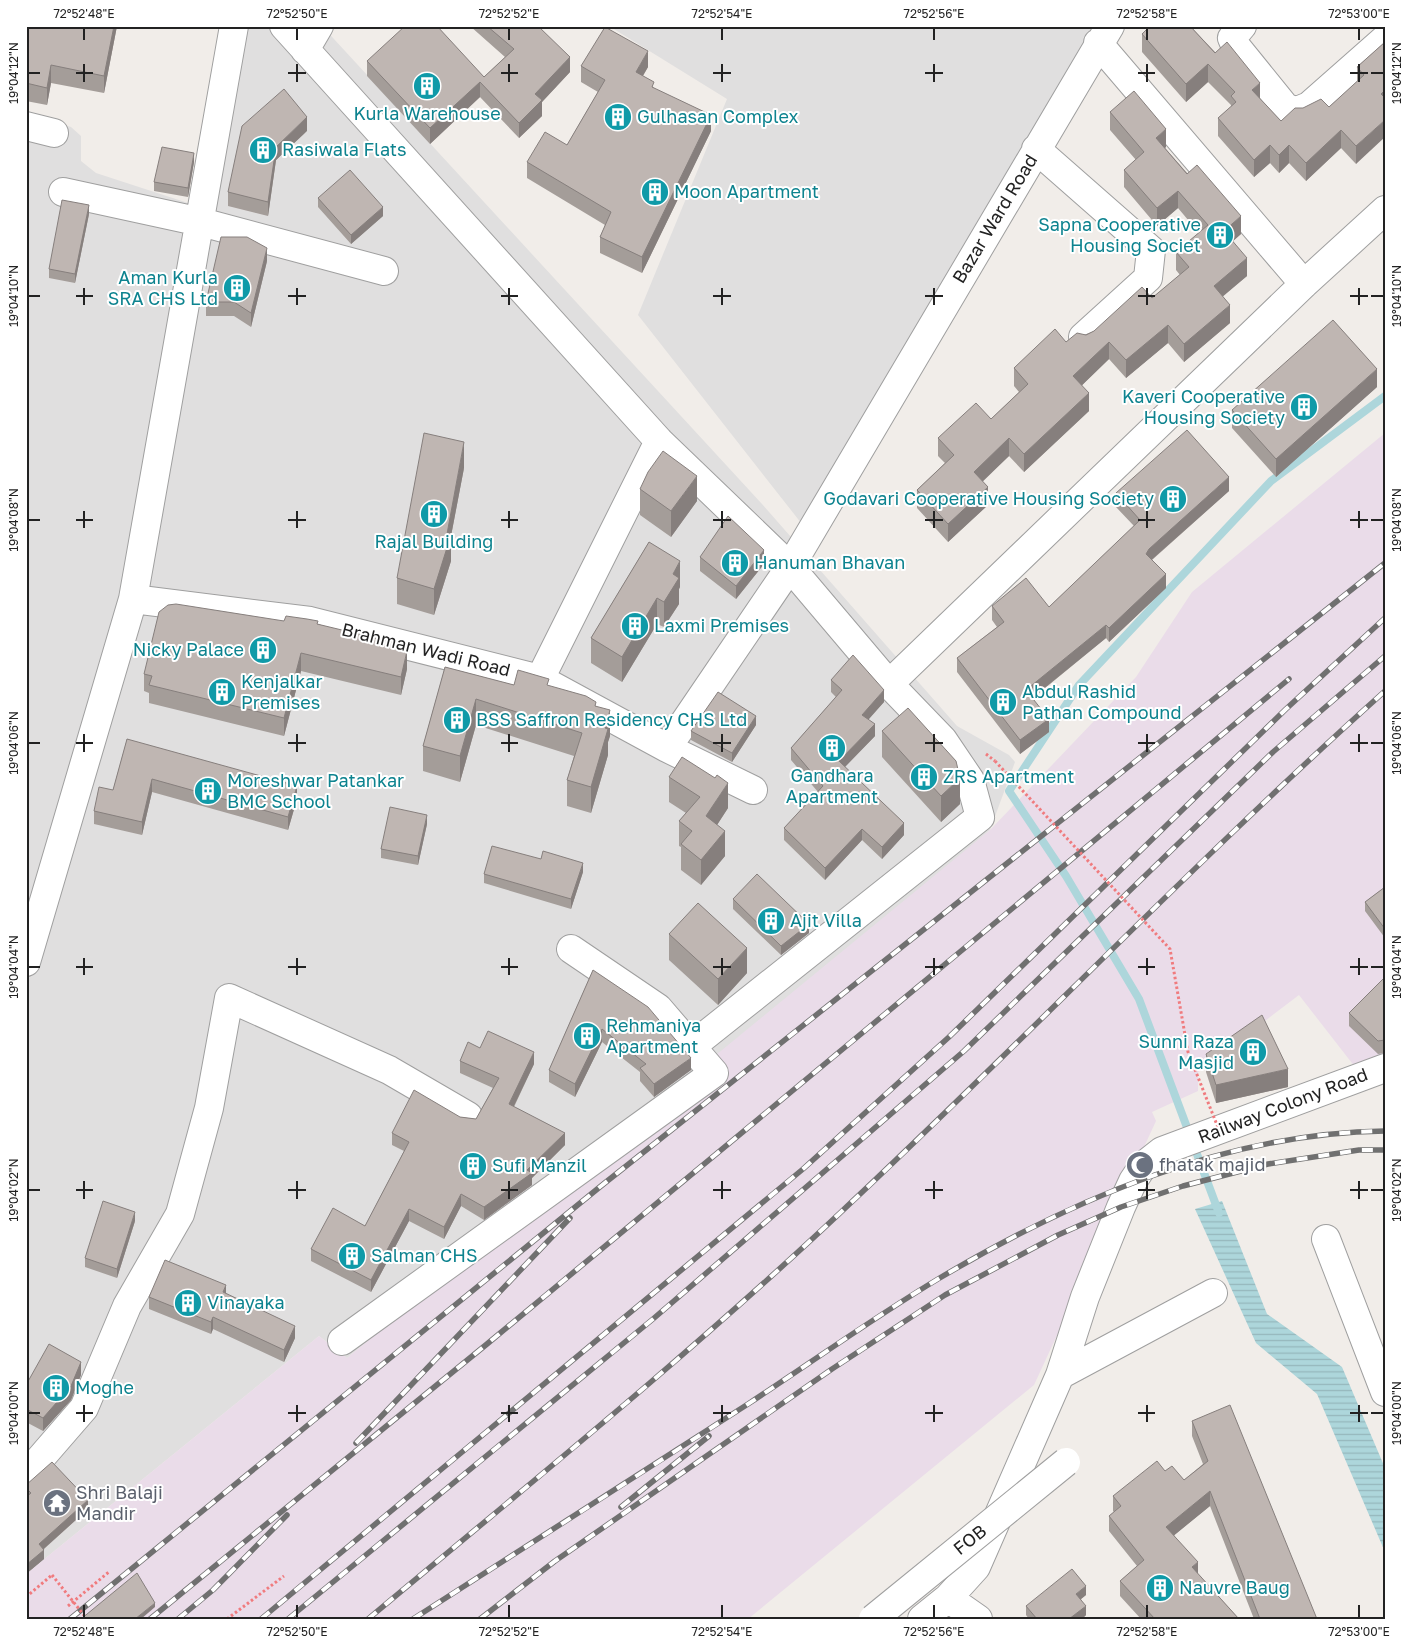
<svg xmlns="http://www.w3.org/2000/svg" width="1411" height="1645" font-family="'Golos Text',sans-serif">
<defs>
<pattern id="water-rules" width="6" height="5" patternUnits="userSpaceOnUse" patternTransform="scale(1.25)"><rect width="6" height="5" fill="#add6db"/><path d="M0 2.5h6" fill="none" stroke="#95b7bc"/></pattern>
</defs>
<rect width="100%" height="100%" fill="#f1ede9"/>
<path fill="#e0dfdf" d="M229 26H322L762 504 957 726 1009 755 1015 762 990 830 955 860 347 1358 319 1336 26 1574V113L71 127 81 136V161L96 173 188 203 200 198Z
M609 26H1094L816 542 638 315 727 99Z"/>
<path fill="#eadce9" d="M1385 433V1057L1355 1067 1299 995 1198 1072V1091L1152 1112 1156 1121 1034 1385 748 1619H26V1574L319 1336 347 1358 990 830 1136 677 1192 592Z"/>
<path fill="url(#water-rules)" d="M1222 1201 1267 1314 1342 1367 1385 1468V1552L1317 1394 1256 1343 1195 1209Z"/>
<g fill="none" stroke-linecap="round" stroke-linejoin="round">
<path stroke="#add6db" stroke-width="8" d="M1219 1213 1139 999 1066 876 1009 791 1079 685 1271 481 1385 396"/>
<defs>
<path id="minor" d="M284 26 659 441 790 567 889 684 943 740 970 780 980 817 692 1046
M1242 26 1232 38 1235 45 1286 108 1297 111 1309 106 1385 39
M1098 43 1304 284
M305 50 319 26
M26 126 54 133
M1036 149 1151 250 1148 278 1083 337
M63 192 201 222 384 271
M133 599 310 621 540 679 667 748 753 790
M540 679 659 441
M889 684 1304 284 1385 210
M667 748 790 567 1110 26
M26 962 133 599 234 26
M1326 1239 1385 1392
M342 1341 714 1073 658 1008 571 949
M1060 1375 1213 1293
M26 1475 84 1408 127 1306 180 1214 209 1108 229 998 389 1070 468 1116
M948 1598 978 1619
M922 1619 948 1598 976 1567 1060 1375 1085 1297 1121 1207 1133 1181 1143 1166 1162 1151 1385 1068"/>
</defs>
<use href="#minor" stroke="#9f9f9f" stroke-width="30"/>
<path stroke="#f07b7e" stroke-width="3" stroke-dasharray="2.5 2.5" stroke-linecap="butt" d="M986 754 995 761
M26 1597 52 1575
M68 1606 110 1571
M227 1619 284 1576"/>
<use href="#minor" stroke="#fff" stroke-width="28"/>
<defs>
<path id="rail" d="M356 1443 570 1218
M621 1507 709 1436
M70 1619 601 1186 1385 563
M150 1619 487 1344 1289 679
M178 1619 213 1590 287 1515
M261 1619 803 1169 949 1037 1286 709 1385 618
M288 1619 653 1319 964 1051 1273 752 1385 656
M368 1619C527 1486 689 1355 840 1213 1024 1041 1197 859 1385 691
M413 1619C525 1547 637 1476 748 1404 812 1362 873 1318 938 1279 1073 1199 1226 1133 1385 1131
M480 1619 555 1561 832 1369 945 1295 1058 1235 1121 1207 1183 1186 1268 1164 1359 1150H1385"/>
</defs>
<use href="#rail" stroke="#707070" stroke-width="5.5"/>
<use href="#rail" stroke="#fff" stroke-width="4" stroke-dasharray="11" stroke-linecap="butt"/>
<defs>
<path id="minor-bridge" d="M873 1619 1066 1462"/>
</defs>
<use href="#minor-bridge" stroke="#9f9f9f" stroke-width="30" stroke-linecap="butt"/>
<path stroke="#f07b7e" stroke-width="3" stroke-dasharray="2.5 2.5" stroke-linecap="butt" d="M995 761 1170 949 1188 1052 1219 1130
M52 1575 87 1619"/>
<use href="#minor-bridge" stroke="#fff" stroke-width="28"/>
</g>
<path fill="#a49d99" d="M26 26 59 27 117 26 104 93 51 83 47 105 26 101Z
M470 26H538L570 72 542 102V116L519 138 480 97 430 144 367 76V61L484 77 505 57Z
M1194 26 1192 28 1281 121 1329 107 1357 82V67L1385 42 1356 164 1341 148 1306 181 1289 163 1279 173 1270 163 1254 177 1218 136V118L1231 107V105L1208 82 1186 102 1142 52V34Z
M581 66 648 67 643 76 654 88 711 131 642 273 600 253V237L605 225 527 178V162L567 145 598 92 581 82Z
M1110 112 1166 147 1165 148 1241 234 1233 241 1247 276 1222 296 1230 323 1184 362 1168 343 1126 378 1109 359 1082 385 1089 411 1024 472 1009 456 982 481 988 505 948 542 917 508V490L945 463 938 456V438L991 419 1019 392 1014 386V368L1066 342 1094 331 1152 298 1180 275 1176 270V252L1199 233 1178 208 1157 226 1124 187V170L1136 160 1110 130Z
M307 131 276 160 268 216 228 206V192Z
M194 162 188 197 154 191V182Z
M318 198 383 216 351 244 318 207Z
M89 214 75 283 49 278V269Z
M267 261 251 327 234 316H206V302Z
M1377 387 1276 477 1232 428V410Z
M464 468 451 536V561L434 615 397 604V578Z
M640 489 697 501 671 537 640 515Z
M1229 491 1152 560 1166 588 1109 642 1106 638 1033 698 1049 732 1020 754 957 672V658L997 627 992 620V606L1049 607 1134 526 1116 507V493Z
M649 542 680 587 679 589V604L664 627 657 624 622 682 591 663V638Z
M700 557 764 564 736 599 700 571Z
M284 621 318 624 400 649 407 669 401 695 301 671 284 736 149 703V693L144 691V674Z
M445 667 514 685 549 686 596 706 610 736 608 742V755L591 813 567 806V780L574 756 476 725 460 782 423 771V746Z
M831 680 884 702 868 719 875 736 845 767 904 835 882 859 862 840 825 880 784 840V828L818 792 791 760V748L836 697 831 692Z
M756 725 732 762 691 740V731Z
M882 731 960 804 941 822 882 757Z
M127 739 297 799 288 830 152 792 142 835 94 824V811L113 790Z
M669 777 728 808 717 825 725 856 701 885 681 870V847L679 846V821L686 813 669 802Z
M427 824 418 865 381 858V849Z
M583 872 571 909 484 883V874Z
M1385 887V938L1365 911V902Z
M733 899 809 933 781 955 733 909Z
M669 934 747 973 718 1005 669 960Z
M593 970 691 1070 654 1097 640 1081V1072L602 1042 575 1097 549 1082V1070Z
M1385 977V1053L1378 1054 1349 1026V1013Z
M480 1048 534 1064 514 1107 565 1145 532 1178V1185L484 1220 461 1206 444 1239 409 1221 371 1292 311 1261V1249L365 1226 404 1151 392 1145V1133L460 1117 476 1119 493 1088 460 1073V1061Z
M1206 1054 1288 1087 1216 1103 1206 1072Z
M135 1221 117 1278 85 1267V1258Z
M226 1293 295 1338 284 1362 213 1329 211 1334 149 1309V1297Z
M81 1375 71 1400 43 1431 26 1422V1385Z
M1192 1421 1317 1619H1254L1210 1506 1174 1535 1198 1574 1239 1619H1141L1120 1596V1581L1137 1566 1109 1531V1516L1114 1512 1113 1511V1496L1165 1471 1184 1480 1203 1464 1192 1436Z
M26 1485 88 1509 44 1549V1559L26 1574Z
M1086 1595 1081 1599 1086 1615 1082 1619H1029L1026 1615V1606Z"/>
<path fill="#867f7d" d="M114 26H117L104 93V76Z
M648 51V67L636 87V72Z
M570 57V72L542 102V116L519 138V123L535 94Z
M1208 64V82L1186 102V84Z
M51 65V83L47 105V88Z
M480 82V97L430 144V128Z
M1260 83V101L1252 90Z
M1385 90V108L1381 94Z
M711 115V131L642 273V257Z
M307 117V131L276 160 268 216V202L276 147Z
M1385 120V137L1356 164V146Z
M1166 129V147L1156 156V138Z
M1341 130V148L1306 181V163Z
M1270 145V163L1254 177V160Z
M1289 145V163L1279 173V155Z
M194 153V162L188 197V188Z
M1178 191V208L1157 226V208Z
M89 205V214L75 283V274Z
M383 207V216L351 244V235Z
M1241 216V234L1224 249V231Z
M267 248V261L251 327V313Z
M1247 258V276L1214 304V286Z
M1230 305V323L1184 362V344Z
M1168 325V343L1126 378V360Z
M1109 342V359L1073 394V376Z
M1377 369V387L1276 477V459Z
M1089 393V411L1024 472V454Z
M1009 438V456L974 490V472Z
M464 442V468L451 536V561L434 615V589L447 534Z
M697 476V501L671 537V511Z
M1229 477V491L1149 562 1146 554 1149 549Z
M988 487V505L948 542V524Z
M764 550V564L736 599V586Z
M680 561V587L679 589V604L664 627V602L673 574Z
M1166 574V588L1109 642V628Z
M657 598V624L622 682V657Z
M1106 625V638L1026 703V690Z
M407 651V669L401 695V677Z
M301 653V671L284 736V718Z
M884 690V702L862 727V715Z
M476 699V725L460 782V756Z
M610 710V736L608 742V755L591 813V787L605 728Z
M756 716V725L732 762V753Z
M1049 719V732L1020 754V740Z
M875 724V736L839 773V761Z
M960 778V804L941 822V796Z
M152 779V792L142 835V822Z
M728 783V808L706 842V816Z
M297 786V799L288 830V817Z
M427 815V824L418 865V856Z
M904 823V835L882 859V847Z
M862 829V840L825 880V868Z
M725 831V856L701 885V860Z
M583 863V872L571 909V899Z
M809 924V933L781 955V946Z
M747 948V973L718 1005V979Z
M602 1029V1042L575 1097V1084Z
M534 1052V1064L509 1116V1104Z
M691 1058V1070L654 1097V1084Z
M1288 1069V1087L1216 1103V1085Z
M565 1133V1145L532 1178V1185L484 1220V1207L527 1170Z
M461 1194V1206L444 1239V1227Z
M409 1209V1221L371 1292V1280Z
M135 1212V1221L117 1278V1269Z
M226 1285V1297L223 1292Z
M213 1317V1329L211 1334V1322Z
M295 1326V1338L284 1362V1350Z
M81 1362V1375L71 1400 43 1431V1418Z
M1210 1491V1506L1166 1542V1527Z
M88 1500V1509L39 1553V1544Z
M44 1550V1559L26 1574V1565Z
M1198 1562V1577L1192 1567Z
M1086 1586V1595L1076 1603V1594Z
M155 1603V1607L141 1619H135Z
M1086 1606V1615L1082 1619H1069Z"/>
<path fill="#bfb6b2" stroke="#867f7d" d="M26 26H55L59 27V26H114L104 76 51 65 47 88 26 83Z
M405 26H437L484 77 514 49 487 26H538L570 57 535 94 542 100 519 123 480 82 430 128 367 61Z
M1150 26H1190L1215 53 1227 42 1260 83 1252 90 1281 121 1295 108H1303L1321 99 1329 107 1364 75 1357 67 1385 42V90L1381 94 1385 98V120L1356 146 1341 130 1306 163 1289 145 1279 155 1270 145 1254 160 1218 118 1236 102 1231 96 1235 92 1208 64 1186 84 1142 34Z
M605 27 648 51 636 72 654 82 652 87 711 115 642 257 600 237 611 212 527 162 545 132 567 145 605 80 581 66Z
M284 89 307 117 276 147 268 202 228 192 242 126Z
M1134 91 1166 129 1156 138 1187 174 1197 165 1241 216 1224 231 1247 258 1214 286 1230 305 1184 344 1168 325 1126 360 1109 342 1073 376 1089 393 1024 454 1009 438 974 472 988 487 948 524 917 490 954 455 938 438 976 403 991 419 1028 384 1014 368 1055 329 1066 342 1077 333 1086 335 1094 331 1142 287 1152 298 1189 267 1176 252 1208 225 1178 191 1157 208 1124 170 1144 152 1110 112Z
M162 147 194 153 188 188 154 182Z
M350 170 383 207 351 235 318 198Z
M62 200 89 205 75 274 49 269Z
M221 237H247L267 248 251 313 234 302H206Z
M1333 320 1377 369 1276 459 1232 410Z
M1187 430 1229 477 1149 549 1146 554 1166 574 1109 628 1106 625 1026 690 1049 719 1020 740 957 658 1004 622 992 606 1026 578 1049 607 1140 520 1116 493Z
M424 433 464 442 447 534 451 535 434 589 397 578Z
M663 451 697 476 671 511 640 489 648 472Z
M728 516 764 550 736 586 700 557Z
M649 542 680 561 673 574 679 578 664 602 657 598 622 657 591 638Z
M176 604 284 621 286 616 307 619 318 621 317 624 400 644 398 649 407 651 401 677 301 653 284 718 149 685 152 676 144 674 159 612 168 605Z
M853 655 884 690 862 715 875 724 839 761 904 823 882 847 862 829 825 868 784 828 823 786 791 748 842 690 831 680Z
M445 667 514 685 518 670 549 679 547 685 586 696 596 702 595 706 610 710 605 728 608 729 591 787 567 780 582 733 476 699 460 756 423 746Z
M718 692 756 716 732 753 691 731Z
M908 708 956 761 960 778 941 796 882 731Z
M127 739 297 786 288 817 152 779 142 822 94 811 99 787 113 790Z
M682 757 715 778 717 775 728 783 706 816 725 831 701 860 681 844 692 831 679 821 700 797 669 777Z
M390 807 427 815 418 856 381 849Z
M492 846 541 859 543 851 583 863 571 899 484 874Z
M757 874 809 924 781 946 733 899Z
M1385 887V929L1365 902Z
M698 903 747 948 718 979 669 934Z
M593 970 648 1007 691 1058 654 1084 640 1068 646 1064 602 1029 575 1084 549 1070Z
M1385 977V1040L1378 1041 1349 1013Z
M1262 1015 1288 1069 1216 1085 1206 1054Z
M488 1031 534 1052 509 1104 565 1133 527 1170 532 1173 484 1207 461 1194 444 1227 409 1209 371 1280 311 1249 333 1208 365 1226 409 1142 392 1133 414 1090 460 1117 476 1119 499 1078 460 1061 468 1042 480 1048Z
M103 1201 135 1212 117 1269 85 1258Z
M165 1260 226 1285 223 1292 295 1326 284 1350 213 1317 211 1322 149 1297Z
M49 1344 81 1362 71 1386 43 1418 26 1409V1385Z
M1230 1405 1317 1619H1260L1210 1491 1166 1527 1198 1562 1192 1567 1239 1619H1155L1120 1581 1144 1560 1109 1516 1121 1506 1113 1496 1157 1461 1165 1471 1172 1466 1184 1480 1208 1461 1192 1421Z
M52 1462 88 1500 39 1544 44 1550 26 1565V1497L31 1493 26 1488V1485Z
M1072 1569 1086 1586 1076 1594 1086 1606 1069 1619H1037L1026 1606Z
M137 1573 155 1603 135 1619H81Z"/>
<path fill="none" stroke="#222" stroke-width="2" d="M84 28V40M297 28V40M509 28V40M722 28V40M934 28V40M1147 28V40M1359 28V40M84 64V82M297 64V82M509 64V82M722 64V82M934 64V82M1147 64V82M1359 64V82M28 73H40M76 73H93M288 73H306M501 73H518M713 73H731M925 73H943M1138 73H1155M1350 73H1368M1371 73H1384M84 288V305M297 288V305M509 288V305M722 288V305M934 288V305M1147 288V305M1359 288V305M28 296H40M76 296H93M288 296H306M501 296H518M713 296H731M925 296H943M1138 296H1155M1350 296H1368M1371 296H1384M84 511V528M297 511V528M509 511V528M722 511V528M934 511V528M1147 511V528M1359 511V528M28 520H40M76 520H93M288 520H306M501 520H518M713 520H731M925 520H943M1138 520H1155M1350 520H1368M1371 520H1384M84 734V752M297 734V752M509 734V752M722 734V752M934 734V752M1147 734V752M1359 734V752M28 743H40M76 743H93M288 743H306M501 743H518M713 743H731M925 743H943M1138 743H1155M1350 743H1368M1371 743H1384M84 958V975M297 958V975M509 958V975M722 958V975M934 958V975M1147 958V975M1359 958V975M28 967H40M76 967H93M288 967H306M501 967H518M713 967H731M925 967H943M1138 967H1155M1350 967H1368M1371 967H1384M84 1181V1199M297 1181V1199M509 1181V1199M722 1181V1199M934 1181V1199M1147 1181V1199M1359 1181V1199M28 1190H40M76 1190H93M288 1190H306M501 1190H518M713 1190H731M925 1190H943M1138 1190H1155M1350 1190H1368M1371 1190H1384M84 1405V1422M297 1405V1422M509 1405V1422M722 1405V1422M934 1405V1422M1147 1405V1422M1359 1405V1422M28 1413H40M76 1413H93M288 1413H306M501 1413H518M713 1413H731M925 1413H943M1138 1413H1155M1350 1413H1368M1371 1413H1384M84 1605V1618M297 1605V1618M509 1605V1618M722 1605V1618M934 1605V1618M1147 1605V1618M1359 1605V1618"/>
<defs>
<symbol id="building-disc" viewBox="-11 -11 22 22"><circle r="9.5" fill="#0f9aa8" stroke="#fff"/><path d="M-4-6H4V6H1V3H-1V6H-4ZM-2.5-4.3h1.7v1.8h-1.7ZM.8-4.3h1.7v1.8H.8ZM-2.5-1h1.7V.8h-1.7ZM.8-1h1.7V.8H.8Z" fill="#fff"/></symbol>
<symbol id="mosque-disc" viewBox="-11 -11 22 22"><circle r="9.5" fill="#6b7280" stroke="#fff"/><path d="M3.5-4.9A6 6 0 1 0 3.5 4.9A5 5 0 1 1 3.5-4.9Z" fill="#fff"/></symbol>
<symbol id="temple-disc" viewBox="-11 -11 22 22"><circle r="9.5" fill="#6b7280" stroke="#fff"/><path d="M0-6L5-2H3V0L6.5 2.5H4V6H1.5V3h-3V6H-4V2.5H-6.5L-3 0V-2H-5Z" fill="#fff"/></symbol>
</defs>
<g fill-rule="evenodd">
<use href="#building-disc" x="411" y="70" width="32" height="32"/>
<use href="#building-disc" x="602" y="101" width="32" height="32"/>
<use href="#building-disc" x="247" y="134" width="32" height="32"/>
<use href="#building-disc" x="639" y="176" width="32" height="32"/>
<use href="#building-disc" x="1204" y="219" width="32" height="32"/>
<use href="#building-disc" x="221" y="272" width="32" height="32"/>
<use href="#building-disc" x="1288" y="391" width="32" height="32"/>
<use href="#building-disc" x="1157" y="483" width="32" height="32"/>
<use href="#building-disc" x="418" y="498" width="32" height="32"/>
<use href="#building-disc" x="719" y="547" width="32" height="32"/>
<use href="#building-disc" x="619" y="610" width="32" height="32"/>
<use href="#building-disc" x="247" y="634" width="32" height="32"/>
<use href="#building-disc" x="206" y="676" width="32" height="32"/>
<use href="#building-disc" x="987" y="686" width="32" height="32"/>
<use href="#building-disc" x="441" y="704" width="32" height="32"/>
<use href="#building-disc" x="816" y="732" width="32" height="32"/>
<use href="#building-disc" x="908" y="761" width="32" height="32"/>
<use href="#building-disc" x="192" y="775" width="32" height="32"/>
<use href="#building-disc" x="755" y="905" width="32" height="32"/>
<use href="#building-disc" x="571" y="1020" width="32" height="32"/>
<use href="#building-disc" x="1237" y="1036" width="32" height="32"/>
<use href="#mosque-disc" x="1124" y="1149" width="32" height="32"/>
<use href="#building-disc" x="457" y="1150" width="32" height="32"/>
<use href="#building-disc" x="336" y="1240" width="32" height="32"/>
<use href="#building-disc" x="172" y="1287" width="32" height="32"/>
<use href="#building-disc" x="40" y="1372" width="32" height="32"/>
<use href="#temple-disc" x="41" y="1487" width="32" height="32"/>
<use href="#building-disc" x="1144" y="1572" width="32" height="32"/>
</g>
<g text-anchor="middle" stroke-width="4" stroke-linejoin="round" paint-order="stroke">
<g font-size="18" fill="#0d838f" stroke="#fff" text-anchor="start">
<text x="427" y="120" text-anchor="middle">Kurla Warehouse</text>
<text x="637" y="123">Gulhasan Complex</text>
<text x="282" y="156">Rasiwala Flats</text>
<text x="674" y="198">Moon Apartment</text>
<text x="1201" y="231" text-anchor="end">Sapna Cooperative<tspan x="1201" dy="21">Housing Societ</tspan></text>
<text x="218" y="284" text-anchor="end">Aman Kurla<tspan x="218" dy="21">SRA CHS Ltd</tspan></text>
<text x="1285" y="403" text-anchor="end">Kaveri Cooperative<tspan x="1285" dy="21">Housing Society</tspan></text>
<text x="1154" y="505" text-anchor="end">Godavari Cooperative Housing Society</text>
<text x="434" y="548" text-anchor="middle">Rajal Building</text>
<text x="754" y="569">Hanuman Bhavan</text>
<text x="654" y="632">Laxmi Premises</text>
<text x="244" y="656" text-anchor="end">Nicky Palace</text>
<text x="241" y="688">Kenjalkar<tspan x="241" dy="21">Premises</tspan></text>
<text x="1022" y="698">Abdul Rashid<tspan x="1022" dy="21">Pathan Compound</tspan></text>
<text x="476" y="726">BSS Saffron Residency CHS Ltd</text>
<text x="832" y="782" text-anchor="middle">Gandhara<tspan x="832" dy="21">Apartment</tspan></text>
<text x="943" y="783">ZRS Apartment</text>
<text x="227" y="787">Moreshwar Patankar<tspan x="227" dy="21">BMC School</tspan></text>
<text x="790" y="927">Ajit Villa</text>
<text x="606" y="1032">Rehmaniya<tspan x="606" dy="21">Apartment</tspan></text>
<text x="1234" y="1048" text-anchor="end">Sunni Raza<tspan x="1234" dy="21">Masjid</tspan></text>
<text x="492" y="1172">Sufi Manzil</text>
<text x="371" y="1262">Salman CHS</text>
<text x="207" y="1309">Vinayaka</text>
<text x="75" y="1394">Moghe</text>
<text x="1179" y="1594">Nauvre Baug</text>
</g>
<g font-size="18" fill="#222" stroke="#fff">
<text transform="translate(995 219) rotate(-59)" y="6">Bazar Ward Road</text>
<text transform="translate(426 650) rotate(14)" y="6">Brahman Wadi Road</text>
<text transform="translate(1283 1106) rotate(-21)" y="6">Railway Colony Road</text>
<text transform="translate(970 1540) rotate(-39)" y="6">FOB</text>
</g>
<g font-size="18" fill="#5b616d" stroke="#fff" text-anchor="start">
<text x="1159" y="1171">fhatak majid</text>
<text x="76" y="1499">Shri Balaji<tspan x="76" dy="21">Mandir</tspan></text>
</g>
</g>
<rect width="1411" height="1645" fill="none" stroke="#ffffff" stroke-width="55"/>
<rect x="28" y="28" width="1356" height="1590" fill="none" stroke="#222" stroke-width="2"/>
<g font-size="12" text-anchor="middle" fill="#222">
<text x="84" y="18">72°52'48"E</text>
<text x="297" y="18">72°52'50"E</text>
<text x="509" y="18">72°52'52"E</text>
<text x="722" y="18">72°52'54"E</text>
<text x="934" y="18">72°52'56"E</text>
<text x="1147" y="18">72°52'58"E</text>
<text x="1359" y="18">72°53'00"E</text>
<text transform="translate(14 73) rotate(-90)" y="4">19°04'12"N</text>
<text transform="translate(1397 73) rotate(-90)" y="4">19°04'12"N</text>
<text transform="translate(14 296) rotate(-90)" y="4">19°04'10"N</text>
<text transform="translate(1397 296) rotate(-90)" y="4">19°04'10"N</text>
<text transform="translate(14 520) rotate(-90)" y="4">19°04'08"N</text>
<text transform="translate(1397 520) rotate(-90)" y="4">19°04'08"N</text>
<text transform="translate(14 743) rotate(-90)" y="4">19°04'06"N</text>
<text transform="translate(1397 743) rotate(-90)" y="4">19°04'06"N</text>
<text transform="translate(14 967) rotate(-90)" y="4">19°04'04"N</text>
<text transform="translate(1397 967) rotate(-90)" y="4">19°04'04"N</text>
<text transform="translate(14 1190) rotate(-90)" y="4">19°04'02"N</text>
<text transform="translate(1397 1190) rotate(-90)" y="4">19°04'02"N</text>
<text transform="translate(14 1413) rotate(-90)" y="4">19°04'00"N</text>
<text transform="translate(1397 1413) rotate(-90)" y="4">19°04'00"N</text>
<text x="84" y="1636">72°52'48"E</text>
<text x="297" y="1636">72°52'50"E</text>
<text x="509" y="1636">72°52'52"E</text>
<text x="722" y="1636">72°52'54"E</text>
<text x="934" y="1636">72°52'56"E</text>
<text x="1147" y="1636">72°52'58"E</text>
<text x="1359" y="1636">72°53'00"E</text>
</g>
</svg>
